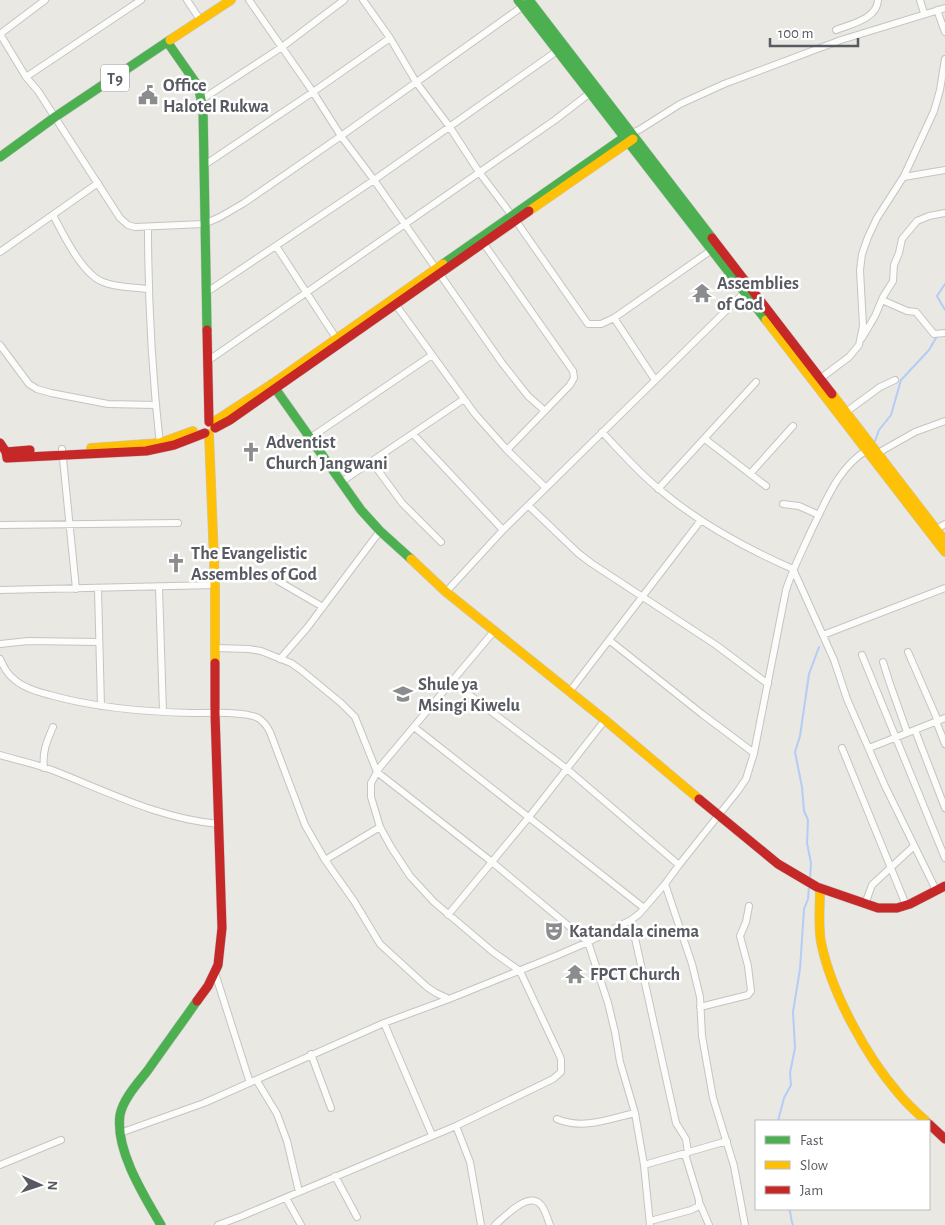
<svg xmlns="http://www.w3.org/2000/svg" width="945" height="1225" font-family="'Alegreya Sans',sans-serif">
<rect width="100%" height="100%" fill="#e9e8e2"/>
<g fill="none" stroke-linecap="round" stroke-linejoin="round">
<path stroke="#b3cdf6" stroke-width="2" d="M945 284 937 296 945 310
M875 441 879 430 891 415 901 380 929 350 937 336
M810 879 811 863 807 843 808 820 804 811 802 787 795 752 800 736 809 674 819 647
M778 1121 784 1098 791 1085 790 1073 795 1048 793 1012 800 969 804 909 808 899 809 886
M789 1209C792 1215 790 1219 793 1225"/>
<defs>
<path id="street" d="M187 0 201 21
M249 0 313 92 341 136 374 180 502 363 528 396 545 411
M363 0 390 38 416 82 449 126 479 172 516 221 588 324H601L614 318 713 249
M920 0 924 13
M937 10 945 32
M836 30C851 24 877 19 878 0
M0 34 26 77 38 91 120 218 128 225 135 227 204 224 220 217 244 203 341 136 523 6
M0 34 45 0
M26 77 141 0
M201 100 282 47 344 0
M631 133 639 130 680 104 724 84 841 40 945 8
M203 166 313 92 390 38
M904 177 945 170
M53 215C63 234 82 274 103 282 117 288 133 287 148 289
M148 227C148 300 152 373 160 445
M484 244 573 371 574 378 570 385 507 450
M276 246 338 341
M0 252 98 183
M207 292 374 180 557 51
M882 300 907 311 916 312 934 334 945 333
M396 305 475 414 507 450 546 488
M614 318 655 380
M862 338 875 316 883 297 893 281 894 265 899 253 902 239 917 221 929 216 945 213
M0 345 29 384 37 389 51 393 108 404 156 405
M209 360 555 120 590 93
M821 378 849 357 859 345 863 326 860 270 862 254 868 237 877 218 904 176 934 111 940 90 945 59
M846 412 880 387 895 380
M602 432C621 452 638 472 659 489 699 523 745 548 793 569L834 660 847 699 885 786 936 890
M413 434 503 530
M310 438 432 355
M705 439 766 486
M62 449 76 589
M878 453 915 432 945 421
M372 462 402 503 441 542
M750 474 793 426
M341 482 464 399
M658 489 756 382
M783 504 799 506 819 515
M529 506 578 553 591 563 716 645 768 684
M0 525 178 523
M933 531 945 524
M278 581 323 607
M159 587 163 712
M98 589 101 706
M0 590 215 585
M446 592 503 530 744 293
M823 635 945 588
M609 640 702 714 754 753
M0 644 28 641 98 642
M215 648 249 649 261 651 291 663 301 670 341 703 355 717 377 772 492 862 588 942 608 1003 615 1032 620 1062 635 1113 644 1165 650 1225
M908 652 938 721
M862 655 945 858
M0 659C4 667 7 674 15 680 24 688 38 692 50 695 96 708 145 712 193 713 208 713 245 711 258 718 263 721 267 726 270 732L305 825 325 860 354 901 380 944 427 987 436 993 449 999
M280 659 307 628 380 531
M883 662 889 681 907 732
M451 681 567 769 679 865
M570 691 701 520
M936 721 945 744
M414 727 644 908
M915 730 945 808
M842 748 906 905
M869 748 945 718
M0 755C17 760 35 764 52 770 106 791 160 819 219 824
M44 768C42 752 47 741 53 727
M325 860 380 827
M665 884 692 964 700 997 702 1036 713 1098 734 1166 745 1225
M865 904 872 885 914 846
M448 915 529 817 605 720
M631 920 676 1123 686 1139 688 1153
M215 973 250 1083
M700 1007 748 995 751 991 748 966 740 936 746 922 749 906
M384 1023 432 1135
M311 1054 331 1108
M257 1081 277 1114 287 1141 299 1192
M557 1119C583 1130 609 1119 635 1113
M456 1126 470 1162 481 1225
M120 1133 204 1103 384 1023 449 999 558 955 588 942 631 920 639 914 665 884 679 865 737 792 746 779 754 753 786 590C793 568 803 549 812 529 827 499 838 468 867 450
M0 1165 61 1140
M644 1165 727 1141
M335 1176 357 1217
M286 1198 301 1225
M700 1204 709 1225
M650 1221 691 1210 699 1206V1200L685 1154
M218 1225 242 1216 456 1126 553 1079 561 1072V1059L558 1052 520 971 493 952 434 902 410 876 391 847 380 827 371 797V783L380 767 495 630
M495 1225C504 1217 527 1193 539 1203 545 1207 547 1218 550 1225"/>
<path id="fast" d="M518 0 766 320
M529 0 712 238
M168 43 198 86 203 108 207 330
M0 157 55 117 170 40
M443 264 629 134
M272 384 361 510 380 531 411 559
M161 1225C144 1196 115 1150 120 1115 123 1099 138 1083 148 1070 164 1047 181 1024 197 1001"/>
<path id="slow" d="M170 40 231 0
M529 211 633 139
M766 320 945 552
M832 394 945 541
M212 423 272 384 443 264
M209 434 215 585V663
M91 448 160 443 193 431
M411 559 446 592 605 720 699 799
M820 889C820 907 818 925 821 942 831 992 866 1056 899 1094 907 1104 917 1113 926 1121"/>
<path id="jam" d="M712 238 832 394
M207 330 209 422
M215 428 230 420 529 211
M0 443 6 452 7 458 146 451 174 445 205 433
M6 452 30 450
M699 799 778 864 817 887 878 908H897L910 904 945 886
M197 1001 208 986 218 965 222 928 215 713V663
M929 1124 945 1139"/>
</defs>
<use href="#street" stroke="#c5c4c4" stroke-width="8"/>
<use href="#fast" stroke="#c7c7c7" stroke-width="10"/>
<use href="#slow" stroke="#c7c7c7" stroke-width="10"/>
<use href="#jam" stroke="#c7c7c7" stroke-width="10"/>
<use href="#street" stroke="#fcfcfb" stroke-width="6"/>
<use href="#fast" stroke="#4caf50" stroke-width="9"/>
<use href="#slow" stroke="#ffc107" stroke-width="9"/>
<use href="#jam" stroke="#c62828" stroke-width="9"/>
</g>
<defs>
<symbol id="civic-bare" viewBox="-9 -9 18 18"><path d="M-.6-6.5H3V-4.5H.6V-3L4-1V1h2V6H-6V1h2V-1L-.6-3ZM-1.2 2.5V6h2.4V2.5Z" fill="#8b8c8e" stroke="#fff" stroke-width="2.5" paint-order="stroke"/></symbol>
<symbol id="temple-bare" viewBox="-9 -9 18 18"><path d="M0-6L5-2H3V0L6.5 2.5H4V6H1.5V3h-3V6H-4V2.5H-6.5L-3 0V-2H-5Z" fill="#8b8c8e" stroke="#fff" stroke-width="2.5" paint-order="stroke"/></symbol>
<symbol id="church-bare" viewBox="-9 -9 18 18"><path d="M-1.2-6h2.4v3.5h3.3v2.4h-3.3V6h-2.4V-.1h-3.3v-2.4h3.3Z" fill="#8b8c8e" stroke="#fff" stroke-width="2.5" paint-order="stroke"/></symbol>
<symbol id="school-bare" viewBox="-9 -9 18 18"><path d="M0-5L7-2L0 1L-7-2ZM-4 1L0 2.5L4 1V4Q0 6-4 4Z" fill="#8b8c8e" stroke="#fff" stroke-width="2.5" paint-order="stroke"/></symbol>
<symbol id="theatre-bare" viewBox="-9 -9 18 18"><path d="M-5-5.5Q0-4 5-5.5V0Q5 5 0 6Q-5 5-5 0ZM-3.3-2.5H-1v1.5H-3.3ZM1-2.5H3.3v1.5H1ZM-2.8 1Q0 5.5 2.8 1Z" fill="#8b8c8e" stroke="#fff" stroke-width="2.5" paint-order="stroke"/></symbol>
</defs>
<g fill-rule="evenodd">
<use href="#civic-bare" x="134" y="81" width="28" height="28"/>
<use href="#temple-bare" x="688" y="279" width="28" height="28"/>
<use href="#church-bare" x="237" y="438" width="28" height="28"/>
<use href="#church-bare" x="162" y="549" width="28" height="28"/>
<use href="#school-bare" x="389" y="680" width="28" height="28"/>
<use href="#theatre-bare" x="540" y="917" width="28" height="28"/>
<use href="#temple-bare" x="561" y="960" width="28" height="28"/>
</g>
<g text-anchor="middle" stroke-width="5" stroke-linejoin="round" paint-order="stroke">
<rect fill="#fff" stroke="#8a8c90" stroke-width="1" x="101" y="64.5" width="28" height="27" rx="4"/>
<g font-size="16" font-weight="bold" fill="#585a61">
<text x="115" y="84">T9</text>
</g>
<g font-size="18" font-weight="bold" fill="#585a61" stroke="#fff" text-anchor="start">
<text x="163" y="91">Office<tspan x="163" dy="21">Halotel Rukwa</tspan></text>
<text x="717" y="289">Assemblies<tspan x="717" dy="21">of God</tspan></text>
<text x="266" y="448">Adventist<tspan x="266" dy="21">Church Jangwani</tspan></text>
<text x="191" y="559">The Evangelistic<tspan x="191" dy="21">Assembles of God</tspan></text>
<text x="418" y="690">Shule ya<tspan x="418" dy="21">Msingi Kiwelu</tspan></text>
<text x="569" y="937">Katandala cinema</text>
<text x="590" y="980">FPCT Church</text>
</g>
</g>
<rect x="755" y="1120" width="175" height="90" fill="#ffffff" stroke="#bcbdc0"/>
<rect x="765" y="1136" width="25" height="8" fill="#4caf50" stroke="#bcbdc0"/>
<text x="800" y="1145" font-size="15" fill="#585a61">Fast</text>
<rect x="765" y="1161" width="25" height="8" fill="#ffc107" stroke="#bcbdc0"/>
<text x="800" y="1170" font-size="15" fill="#585a61">Slow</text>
<rect x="765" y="1186" width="25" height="8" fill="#c62828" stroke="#bcbdc0"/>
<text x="800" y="1195" font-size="15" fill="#585a61">Jam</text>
<g transform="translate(40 1185) rotate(93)" stroke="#ffffff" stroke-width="4" paint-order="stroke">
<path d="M0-4L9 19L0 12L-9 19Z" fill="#585a61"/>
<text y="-8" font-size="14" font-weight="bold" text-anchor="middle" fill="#585a61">N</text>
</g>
<path d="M770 38v8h88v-8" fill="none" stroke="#585a61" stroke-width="2.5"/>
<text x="778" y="38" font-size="15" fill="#585a61" stroke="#ffffff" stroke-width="4" paint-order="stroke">100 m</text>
</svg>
